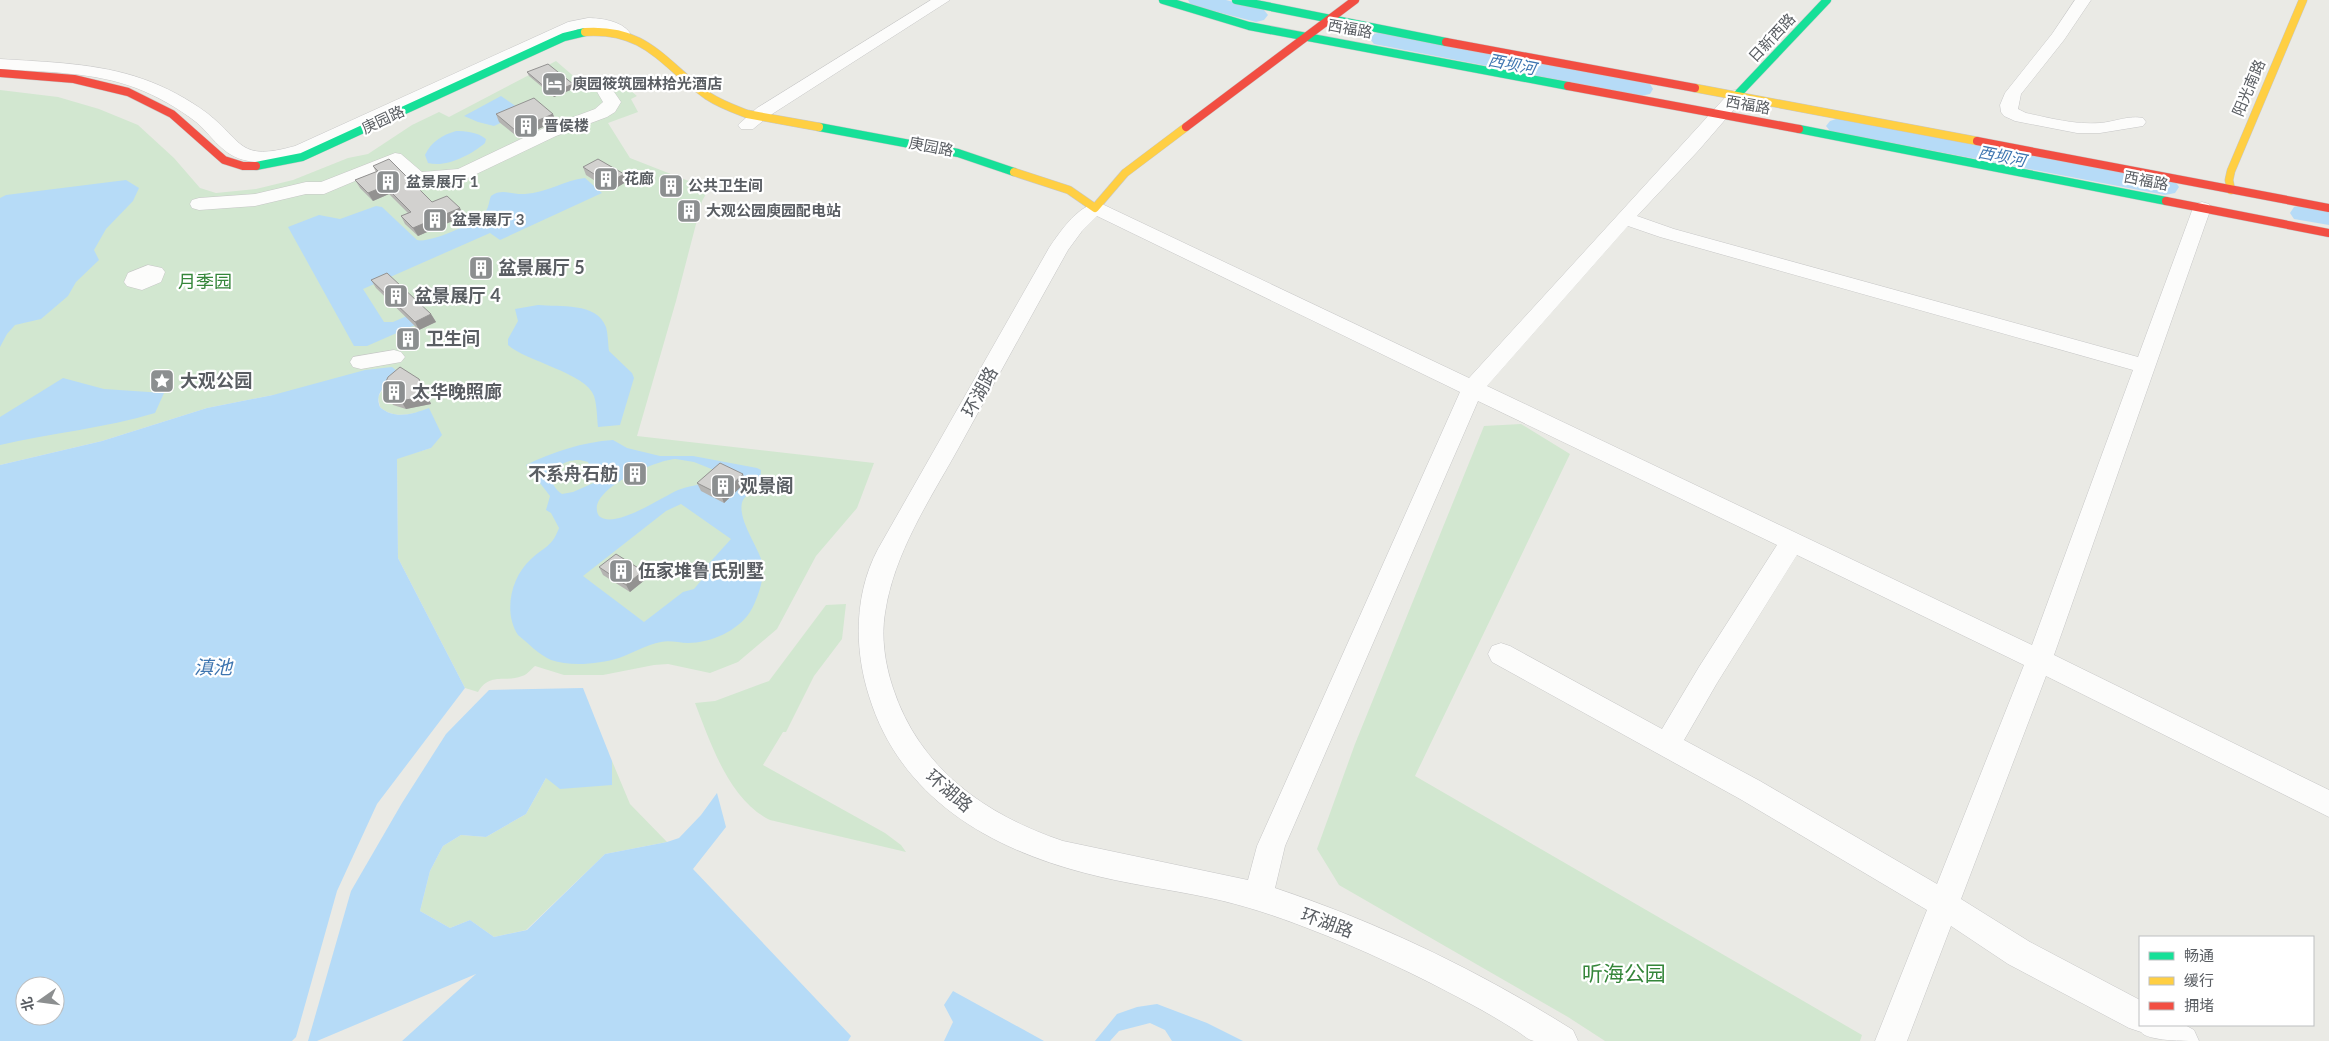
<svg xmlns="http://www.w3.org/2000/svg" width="2329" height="1041" font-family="Lato,'Noto Sans SC',sans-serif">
<rect width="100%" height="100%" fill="#eaeae5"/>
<path fill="#d2e7d0" d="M556 61 585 86 613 76 637 96 631 99 638 112 608 123 630 158 709 189 702 201 676 301 637 436 874 463 857 508 816 556 777 629 738 662 710 673 668 664 654 665 603 675H564L535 666C531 669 527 675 522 676 505 683 490 672 478 692L465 688 398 558 397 458 431 448 419 412C406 415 392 418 380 407L378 397 385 386 273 395 207 408 102 441 0 465V90L58 97 99 109 138 125 174 158 200 188 216 193 256 189 293 180 348 158 368 154 412 125 439 112 449 117Z
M1521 424 1570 454 1415 776 1862 1035 1860 1041H1605L1568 1017 1339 885 1317 849 1355 744 1484 426Z
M846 604 842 639 814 676 786 732H783L763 765 885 833 901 845 906 852 770 820C729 800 711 744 695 703L715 701 769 681 826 605Z
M612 761 630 804 667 842 605 854 526 930 494 937 470 920 450 928 420 911 430 871 443 846 461 835 486 837 526 814 546 778 612 784Z"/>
<path fill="#b6dbf7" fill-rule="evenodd" d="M501 96 524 112 494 126 478 122 464 116Z
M456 131C465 131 478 132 486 139L485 143C471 155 446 168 428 163L425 155C431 142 442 135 456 131Z
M585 178 602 193 500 240 490 233 363 289 384 322H393L423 309 431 318 367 346H354L288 227 319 215 340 219 376 206 382 207 417 240C429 244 479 222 486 211 489 207 489 200 491 196 502 188 512 195 525 194 547 193 564 180 585 178Z
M126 180 139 188 133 201 106 229 94 250 99 260 76 282 68 296 41 319 15 325 7 334 0 347V198L6 195Z
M538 305C559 307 597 302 606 327 608 334 608 344 609 351L632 373 634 378 620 425 598 427C597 418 597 405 594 396 586 373 525 361 508 345V339L518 321 515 309Z
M392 367 403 376C390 383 373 390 380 407 394 420 413 414 429 408L442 435 431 448 397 459 398 558 465 688 377 804 337 891 296 1037 292 1041H0V465L102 441 207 408 273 395 365 370ZM25 986H55V1016H25Z
M63 378 104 389 164 393 155 413C105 428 52 433 0 445V417Z
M613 440 627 448 660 456H693L757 468 761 470 760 485C756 491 746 494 743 500 735 517 760 549 763 565 765 577 757 601 750 612 738 631 710 643 688 643 679 643 670 640 661 642 646 645 633 653 619 658 599 664 571 667 551 660 539 655 528 643 518 635 503 612 511 577 531 559 544 547 552 547 559 528L551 513 546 510 550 496 526 465C552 452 583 442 613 440ZM676 459 694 462 714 470 709 482C699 485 688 486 678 490 662 497 614 530 599 516 583 491 658 459 676 459ZM580 460 588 462 591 469 601 470 611 466 614 474 573 492 562 494C540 478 558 459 580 460ZM681 504 731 539 702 571 704 577 694 589 683 592 644 622 583 576 666 511Z
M583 688 612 761V785L560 789 546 778 526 814 486 837 461 835 443 846 430 871 420 911 450 928 470 920 494 937 527 930 605 854 667 842 679 838 701 815 717 793 726 827 693 869 851 1036 848 1041H402L476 974 317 1041H308L351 891 402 803 446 734 489 690Z
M953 991 1044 1041H944L953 1022 944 1005Z
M1157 1004 1207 1023 1243 1041H1172L1165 1030 1150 1023 1119 1031 1110 1041H1095L1117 1014 1137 1007Z"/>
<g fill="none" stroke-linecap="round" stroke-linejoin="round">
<path fill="#b6dbf7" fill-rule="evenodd" d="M1188 0H1226L1264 10 1268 15 1264 20 1256 22 1191 5Z
M1382 32 1641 82 1650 84 1653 89 1650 94 1641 96 1374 44 1370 39 1374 34Z
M1839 118 2165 179 2175 181 2179 187 2175 193 2165 195 1830 131 1826 126 1830 121Z
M2304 205 2329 209V225L2294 219 2290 213 2294 207Z"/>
<defs>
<path id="street" d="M931 0H950L769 116 753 129H741L738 125 757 108Z
M2075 0H2091L2064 40 2021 94 2018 109 2026 113C2050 118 2075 125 2100 123 2114 122 2129 115 2143 118L2146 122 2143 126 2100 133H2077L2015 121 2004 116 2001 112 2000 105 2005 93 2052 34Z
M588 18C601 18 622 21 630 33L628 36H616L599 28 578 29 307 154C280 161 247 170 223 149 213 141 206 130 196 122 178 108 157 96 136 88 94 72 45 72 0 69V59C47 62 98 63 143 79 166 87 188 99 207 113 244 142 238 162 295 146L568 22Z
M604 85 610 86 621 102 615 112 607 117 556 136 468 178 434 183 417 182 411 181 393 165 324 194H306L255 206 199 210 192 208 190 204 192 200 199 198 255 194 306 182H321L395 153 401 154 422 172 458 169 544 128 595 109 603 102 596 90 598 86Z
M1737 90 1743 91 1745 95 1743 99 1698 151 1637 216 1674 229 2138 357 2193 208 2195 204 2202 202 2209 204 2211 208 2054 655 2329 790V817L2046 676 1961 899 2030 942 2140 1000V1025H2185L2194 1030 2199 1041C2186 1041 2147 1041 2141 1032L2129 1028 2008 964 1951 926 1907 1041H1875L1927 910 1740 799 1492 662 1488 654 1492 646 1501 643 1510 646 1662 729 1699 667 1777 545 1478 401 1285 846 1275 888C1380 923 1479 971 1573 1030L1578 1041C1564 1041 1547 1041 1534 1041 1528 1040 1522 1034 1517 1031 1501 1021 1484 1011 1467 1002 1415 974 1362 949 1307 928 1276 916 1243 905 1210 898 1168 889 1126 884 1085 873 988 848 900 797 869 696 854 649 854 594 878 549L1049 248C1059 233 1082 199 1102 204L1469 378 1731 91ZM1097 216 1460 392 1257 846 1248 880 1063 841C985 815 919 768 893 688 885 664 881 638 885 613 894 553 929 501 958 449 995 382 1031 316 1068 250L1082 231ZM1628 226 1660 237 2133 370 2032 645 1487 386ZM1797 555 2024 665 1937 884 1760 781 1684 740 1717 683Z
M148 265 162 268 165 272 161 282 142 290 127 286 124 282 128 273Z
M394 350 401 352 405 357 401 362 361 369 353 367 350 362 353 357Z"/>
<path id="fast" d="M1163 0 1249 26 1568 86
M1236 0 1446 42
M1737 95 1827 0
M819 127 958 153 1014 172
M1799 129 2166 201
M256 166 302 157 564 37 585 32"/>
<path id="slow" d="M585 32C647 28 663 64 708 96 720 104 734 109 747 114L819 127
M1695 88 1977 141
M1014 172 1069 190 1095 208 1125 173 1186 127
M2231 190 2229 180 2231 171 2303 0"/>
<path id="jam" d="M1446 42 1695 88
M0 73 74 79 128 92 172 114 224 160 243 166H256
M1568 86 1799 129
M1186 127 1355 0
M1977 141 2329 208
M2166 201 2329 233"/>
</defs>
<use href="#street" stroke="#c7c7c7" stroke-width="1"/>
<use href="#fast" stroke="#c7c8c8" stroke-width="9"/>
<use href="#slow" stroke="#c7c8c8" stroke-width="9"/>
<use href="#jam" stroke="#c7c8c8" stroke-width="9"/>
<use href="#street" fill="#fcfcfb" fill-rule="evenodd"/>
<use href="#fast" stroke="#16e098" stroke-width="8"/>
<use href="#slow" stroke="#ffcf43" stroke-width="8"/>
<use href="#jam" stroke="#f24e42" stroke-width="8"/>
</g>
<path fill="#b5b4b2" d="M527 72 573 84 575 88 554 97 529 76Z
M496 114 556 121 519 138 499 122Z
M373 166 432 202 464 216 418 236 405 224 401 216 408 213 389 194 373 201 360 188 355 180 376 172Z
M583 167 626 182 611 191 586 175Z
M371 280 431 314 436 322 419 330 376 288Z
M424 387 431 404 406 409 393 405 383 388Z
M746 482 724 503 701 491 697 483Z
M599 567 646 579 630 592 603 575Z"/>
<path fill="#939291" d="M573 84 575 88 554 97 552 93Z
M553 114 556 121 519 138 515 130Z
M624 174 626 182 611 191 608 183Z
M385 186 389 194 373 201 368 193Z
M460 208 464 216 418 236 413 228Z
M431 314 436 322 419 330 415 322Z
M419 379 424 387 431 404 406 409 401 401Z
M743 474 746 482 724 503 721 495Z
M643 571 646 579 630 592 626 585Z"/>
<path fill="#d2d1cf" stroke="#939291" d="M548 64 573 84 552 93 527 72Z
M534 98 553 114 515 130 496 114Z
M389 159 432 202 447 196 460 208 413 228 401 216 411 212 385 186 368 193 355 180 378 171 373 166Z
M598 159 624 174 608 183 583 167Z
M387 273 431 314 415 322 371 280Z
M400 367 419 379 426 396 401 401 388 397 383 388 388 377Z
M720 463 743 474 721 495 697 483Z
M616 554 643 571 626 585 599 567Z"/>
<defs>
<symbol id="hotel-square" viewBox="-11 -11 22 22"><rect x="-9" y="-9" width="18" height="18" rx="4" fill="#8c8f90" stroke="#fff"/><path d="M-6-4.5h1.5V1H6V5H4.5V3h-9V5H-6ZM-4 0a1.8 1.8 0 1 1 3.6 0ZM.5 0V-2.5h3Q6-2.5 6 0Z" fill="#fff"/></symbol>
<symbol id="building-square" viewBox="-11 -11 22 22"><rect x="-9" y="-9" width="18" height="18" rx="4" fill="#8c8f90" stroke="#fff"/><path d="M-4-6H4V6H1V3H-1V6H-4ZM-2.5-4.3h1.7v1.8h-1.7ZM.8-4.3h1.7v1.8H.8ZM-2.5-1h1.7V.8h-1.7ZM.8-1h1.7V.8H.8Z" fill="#fff"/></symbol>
<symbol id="sight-square" viewBox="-11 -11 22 22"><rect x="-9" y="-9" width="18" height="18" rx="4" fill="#8c8f90" stroke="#fff"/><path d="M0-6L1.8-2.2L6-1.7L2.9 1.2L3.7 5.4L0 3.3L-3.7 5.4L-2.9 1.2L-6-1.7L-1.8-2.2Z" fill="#fff"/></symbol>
</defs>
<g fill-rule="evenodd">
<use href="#hotel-square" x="540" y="70" width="28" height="28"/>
<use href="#building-square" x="512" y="112" width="28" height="28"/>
<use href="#building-square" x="592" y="165" width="28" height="28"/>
<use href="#building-square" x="374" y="168" width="28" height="28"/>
<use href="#building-square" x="657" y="172" width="28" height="28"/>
<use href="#building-square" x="675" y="197" width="28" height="28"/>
<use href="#building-square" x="421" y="206" width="28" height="28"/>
<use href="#building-square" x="467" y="254" width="28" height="28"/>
<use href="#building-square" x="382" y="282" width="28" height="28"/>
<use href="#building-square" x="394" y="325" width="28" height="28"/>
<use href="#sight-square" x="148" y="367" width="28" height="28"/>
<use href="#building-square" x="380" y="378" width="28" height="28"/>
<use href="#building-square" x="621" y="460" width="28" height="28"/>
<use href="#building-square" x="709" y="472" width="28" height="28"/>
<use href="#building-square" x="607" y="557" width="28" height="28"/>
</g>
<g text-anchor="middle" stroke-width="4.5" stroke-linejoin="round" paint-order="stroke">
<g font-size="15" fill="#5a5e63" stroke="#fff">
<text transform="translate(1350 29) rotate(10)" y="5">西福路</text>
<text transform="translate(1772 38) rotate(-47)" y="5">日新西路</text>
<text transform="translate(2249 88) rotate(-67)" y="5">阳光南路</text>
<text transform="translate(1748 105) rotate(10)" y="5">西福路</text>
<text transform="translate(383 120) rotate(-25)" y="5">庚园路</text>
<text transform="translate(931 147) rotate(11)" y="5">庚园路</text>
<text transform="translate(2146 181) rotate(11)" y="5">西福路</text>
</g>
<g font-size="15" font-weight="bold" fill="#5a5e63" stroke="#fff" text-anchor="start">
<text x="572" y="89">庾园筱筑园林拾光酒店</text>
<text x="544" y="131">晋侯楼</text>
<text x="624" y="184">花廊</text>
<text x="406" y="187">盆景展厅 1</text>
<text x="688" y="191">公共卫生间</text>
<text x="706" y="216">大观公园庾园配电站</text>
<text x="452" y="225">盆景展厅 3</text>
</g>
<g font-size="16" font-style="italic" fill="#3e75b0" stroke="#fff">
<text transform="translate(1512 64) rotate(11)" y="6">西坝河</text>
<text transform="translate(2002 156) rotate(11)" y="6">西坝河</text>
</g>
<g font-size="18" font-weight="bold" fill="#5a5e63" stroke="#fff" text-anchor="start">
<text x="498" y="274">盆景展厅 5</text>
<text x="414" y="302">盆景展厅 4</text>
<text x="426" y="345">卫生间</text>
<text x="180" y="387">大观公园</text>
<text x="412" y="398">太华晚照廊</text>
<text x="618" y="480" text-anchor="end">不系舟石舫</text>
<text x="740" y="492">观景阁</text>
<text x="638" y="577">伍家堆鲁氏别墅</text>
</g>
<g font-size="18" fill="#35863a" stroke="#fff">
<text x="205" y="288">月季园</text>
</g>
<g font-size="18" fill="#5a5e63" stroke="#fff">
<text transform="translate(980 392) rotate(-61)" y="6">环湖路</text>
<text transform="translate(949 791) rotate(40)" y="6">环湖路</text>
<text transform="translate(1327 923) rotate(20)" y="6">环湖路</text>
</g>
<g font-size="19" font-style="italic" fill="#3e75b0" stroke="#fff">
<text x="213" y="674">滇池</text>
</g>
<g font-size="21" fill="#35863a" stroke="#fff">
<text x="1624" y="981">听海公园</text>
</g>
</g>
<rect x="2139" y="936" width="175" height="90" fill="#ffffff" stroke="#bdbfc1"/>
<rect x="2149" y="952" width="25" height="8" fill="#16e098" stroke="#bdbfc1"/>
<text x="2184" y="961" font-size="15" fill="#5a5e63">畅通</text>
<rect x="2149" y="977" width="25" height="8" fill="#ffcf43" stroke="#bdbfc1"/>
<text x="2184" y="986" font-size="15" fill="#5a5e63">缓行</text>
<rect x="2149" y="1002" width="25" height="8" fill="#f24e42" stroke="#bdbfc1"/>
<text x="2184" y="1011" font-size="15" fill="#5a5e63">拥堵</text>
<g transform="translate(40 1001) rotate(256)"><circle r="24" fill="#ffffff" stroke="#bdbfc1"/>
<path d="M0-4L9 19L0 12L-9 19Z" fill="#8c8f90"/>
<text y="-8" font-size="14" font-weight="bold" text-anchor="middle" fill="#5a5e63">北</text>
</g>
</svg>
